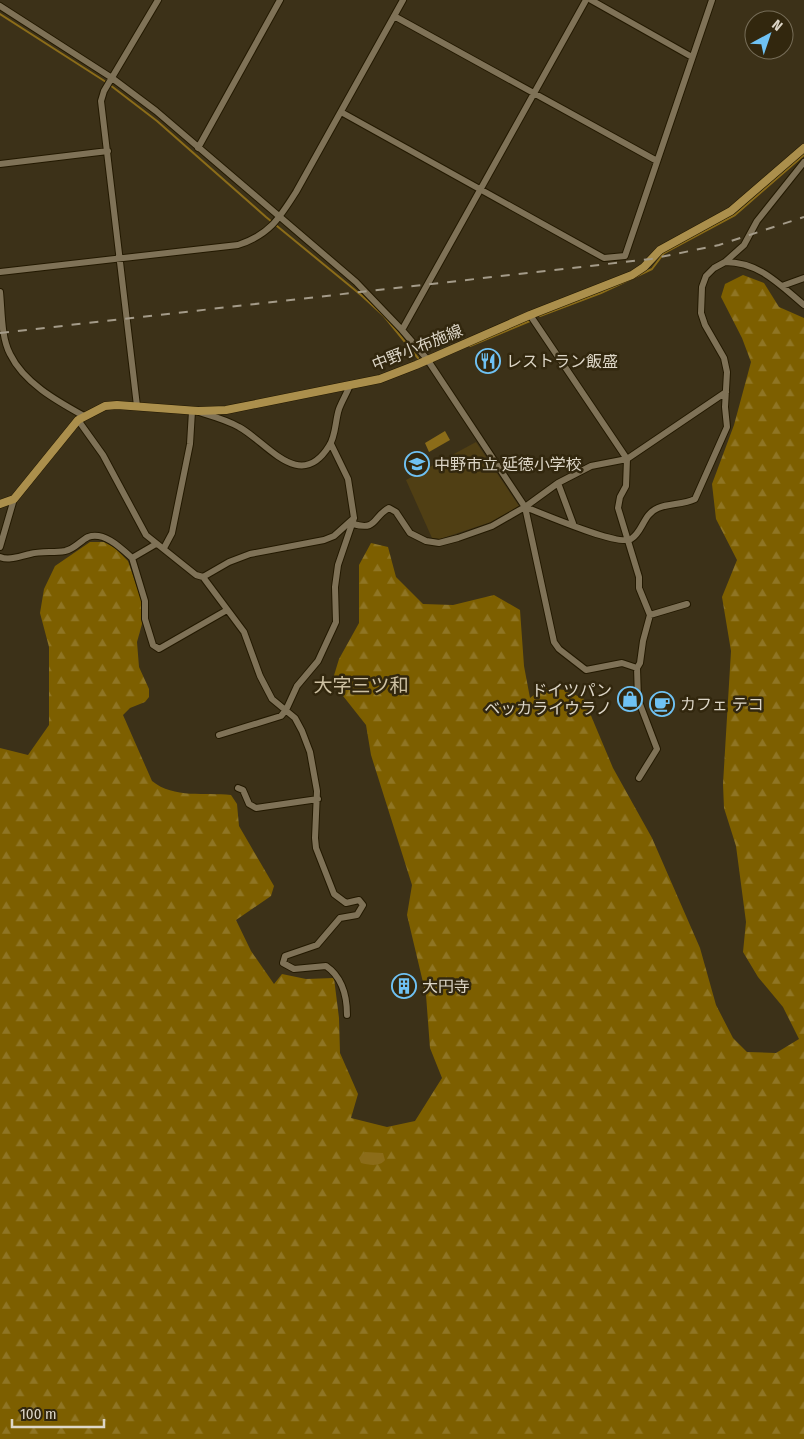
<svg xmlns="http://www.w3.org/2000/svg" width="804" height="1439" font-family="'Fira Sans Condensed','Noto Sans JP',sans-serif">
<defs>
<pattern id="forest-firs" width="22" height="20" patternUnits="userSpaceOnUse" patternTransform="scale(1.25)"><rect width="22" height="20" fill="#7d5f00"/><path d="M5 1l3.5 6h-7zM16 11l3.5 6h-7z" fill="#8f7524"/></pattern>
</defs>
<rect width="100%" height="100%" fill="#3c3118"/>
<path fill="#503f14" d="M476 442 519 506 491 522 440 539 432 538 406 480Z"/>
<path fill="url(#forest-firs)" d="M743 275 764 283 779 307 804 318V1439H0V748L28 755 49 725V647L40 613 44 589 55 566 90 542H104L115 548 128 561 141 599 142 624 137 642 139 667 149 689V697L145 702 130 708 123 715 152 781C174 799 205 792 231 795L237 804 239 826 274 886 271 896 236 920 251 951 274 984 282 974 306 979 334 978 339 1018 340 1053 358 1094 351 1118 387 1127 415 1121 442 1078 430 1048 426 995 407 915 412 885 371 755 366 725 332 682 339 659 359 623V565L371 543 388 547 396 577 423 604 453 605 494 595 520 610 524 666 530 698 543 688 565 690 584 699 613 768 652 838 700 948 716 1005 733 1038 747 1052 776 1053 799 1039 783 1007 758 977 743 952 746 922 736 846 724 808 723 784 731 651 722 597 737 560 716 519 712 484 734 425 751 362 742 338 721 297 725 284Z"/>
<path fill="#8b6c19" d="M445 431 450 440 429 452 425 443Z
M365 1152 383 1153 385 1160C380 1167 369 1165 361 1163L359 1158Z"/>
<g fill="none" stroke-linecap="round" stroke-linejoin="round">
<path stroke="#8b6c19" stroke-width="2" d="M0 14 106 82
M110 85 157 121 266 217 361 295 384 316 418 358
M540 316 601 293 652 269 664 253 735 215 804 155
M470 346 530 321"/>
<defs>
<path id="minor" d="M591 0 692 57
M0 6 112 78 156 111 356 282 402 330 427 359 525 507 554 642 559 649 586 670 622 663 637 668
M394 16 657 161
M341 112 604 258 625 256 712 0
M198 148 280 0
M0 164 108 151
M725 262C759 262 779 284 804 305
M0 272 238 245C269 235 279 219 296 192L403 0
M782 286 804 278
M0 292C2 311 1 337 10 354 24 383 57 401 84 416
M530 315 627 459 626 486 620 497 618 508 639 577V588L650 615 643 641 640 663 637 668 638 699 657 749 639 778
M402 330 586 0
M137 406 101 101 104 91 158 0
M199 412C212 416 227 420 239 427 267 442 300 493 329 446 336 436 335 421 339 409 342 401 347 393 350 385
M78 420 103 455 146 535 196 575 203 577 244 632 260 676 272 699 295 718 302 731 310 752 317 791 315 838 316 848 334 894 346 903 359 900 363 905 357 915 340 918 317 945 285 956 283 963 294 969 326 966C342 977 347 996 347 1015
M558 483 574 526
M525 507C541 513 619 547 631 539 643 532 643 514 658 508 670 503 683 505 695 499L727 427 725 407 727 372 724 358 705 325 701 313 702 287 706 276 714 268 725 262 744 245 757 221 804 162
M353 524C378 531 372 517 389 508L396 512 410 533 426 541 439 543 458 538 492 526 525 507 558 483 591 466 627 459 726 392
M0 547 14 499
M164 548 172 533 190 444 192 411
M0 557C9 561 20 556 30 554 42 551 53 553 65 551 75 549 80 541 88 537 104 531 121 548 132 558L156 544
M132 558 145 601V619L153 645 159 649 227 610
M203 577 229 562 250 554 324 540 334 536 354 518
M650 615 687 604
M219 735 281 716 286 710 297 686 318 661 336 622 335 587 338 565 354 518 348 479 331 444
M238 788 243 790 249 804 256 808 318 799"/>
<path id="major" d="M0 504 14 499 78 420 105 406 117 405 198 411 226 410 380 379 416 365 530 315 632 275 644 267 660 250 731 211 804 148"/>
</defs>
<use href="#minor" stroke="#231901" stroke-width="8"/>
<use href="#major" stroke="#231901" stroke-width="9"/>
<use href="#minor" stroke="#7f7257" stroke-width="6"/>
<use href="#major" stroke="#ab8f4c" stroke-width="8"/>
<path stroke="#a49b89" stroke-width="2" stroke-dasharray="9 9" stroke-linecap="butt" d="M0 333 651 259 719 245 804 217"/>
</g>
<defs>
<symbol id="restaurant-ring" viewBox="-11 -11 22 22"><circle r="9.5" fill="#32270e" stroke="#6fc2f4" stroke-width="1.5"/><path d="M-5-6h1v4h1v-4h1v4h1v-4h1v5L-1.5 .5V6h-2V.5L-5-1ZM5-6V6H3V1.5H1.5Q1.5-4 5-6Z" fill="#6fc2f4"/></symbol>
<symbol id="school-ring" viewBox="-11 -11 22 22"><circle r="9.5" fill="#32270e" stroke="#6fc2f4" stroke-width="1.5"/><path d="M0-5L7-2L0 1L-7-2ZM-4 1L0 2.5L4 1V4Q0 6-4 4Z" fill="#6fc2f4"/></symbol>
<symbol id="shop-ring" viewBox="-11 -11 22 22"><circle r="9.5" fill="#32270e" stroke="#6fc2f4" stroke-width="1.5"/><path d="M-5-2.5h2.3a2.7 3.5 0 0 1 5.4 0H5L5.5 6h-11ZM-1.5-2.5h3a1.5 2.3 0 0 0-3 0Z" fill="#6fc2f4"/></symbol>
<symbol id="cafe-ring" viewBox="-11 -11 22 22"><circle r="9.5" fill="#32270e" stroke="#6fc2f4" stroke-width="1.5"/><path d="M-5.5-4.5H6V0H3Q3 3.5 0 3.5H-2.5Q-5.5 3.5-5.5 0ZM3-3.2v2h1.7v-2ZM-6 4.5H4V6H-6Z" fill="#6fc2f4"/></symbol>
<symbol id="building-ring" viewBox="-11 -11 22 22"><circle r="9.5" fill="#32270e" stroke="#6fc2f4" stroke-width="1.5"/><path d="M-4-6H4V6H1V3H-1V6H-4ZM-2.5-4.3h1.7v1.8h-1.7ZM.8-4.3h1.7v1.8H.8ZM-2.5-1h1.7V.8h-1.7ZM.8-1h1.7V.8H.8Z" fill="#6fc2f4"/></symbol>
</defs>
<g fill-rule="evenodd">
<use href="#restaurant-ring" x="474" y="347" width="28" height="28"/>
<use href="#school-ring" x="403" y="450" width="28" height="28"/>
<use href="#shop-ring" x="616" y="685" width="28" height="28"/>
<use href="#cafe-ring" x="648" y="690" width="28" height="28"/>
<use href="#building-ring" x="390" y="972" width="28" height="28"/>
</g>
<g text-anchor="middle" stroke-width="5" stroke-linejoin="round" paint-order="stroke">
<g font-size="16" fill="#ddd6c7" stroke="#32270e">
<text transform="translate(417 347) rotate(-22)" y="6">中野小布施線</text>
</g>
<g font-size="16" fill="#ddd6c7" stroke="#32270e" text-anchor="start">
<text x="506" y="367">レストラン飯盛</text>
<text x="434" y="470">中野市立 延徳小学校</text>
<text x="612" y="696" text-anchor="end">ドイツパン<tspan x="612" dy="18">ベッカライウラノ</tspan></text>
<text x="680" y="710">カフェ テコ</text>
<text x="422" y="992">大円寺</text>
</g>
<g font-size="19" fill="#cec1a3" stroke="#32270e">
<text x="361" y="692">大字三ツ和</text>
</g>
</g>
<g transform="translate(769 35) rotate(40)"><circle r="24" fill="#32270e" stroke="#766d58"/>
<path d="M0-4L9 19L0 12L-9 19Z" fill="#6fc2f4"/>
<text y="-8" font-size="14" font-weight="bold" text-anchor="middle" fill="#ddd6c7">N</text>
</g>
<path d="M12 1419v8h92v-8" fill="none" stroke="#ddd6c7" stroke-width="2.5"/>
<text x="20" y="1419" font-size="15" fill="#ddd6c7" stroke="#32270e" stroke-width="4" paint-order="stroke">100 m</text>
</svg>
